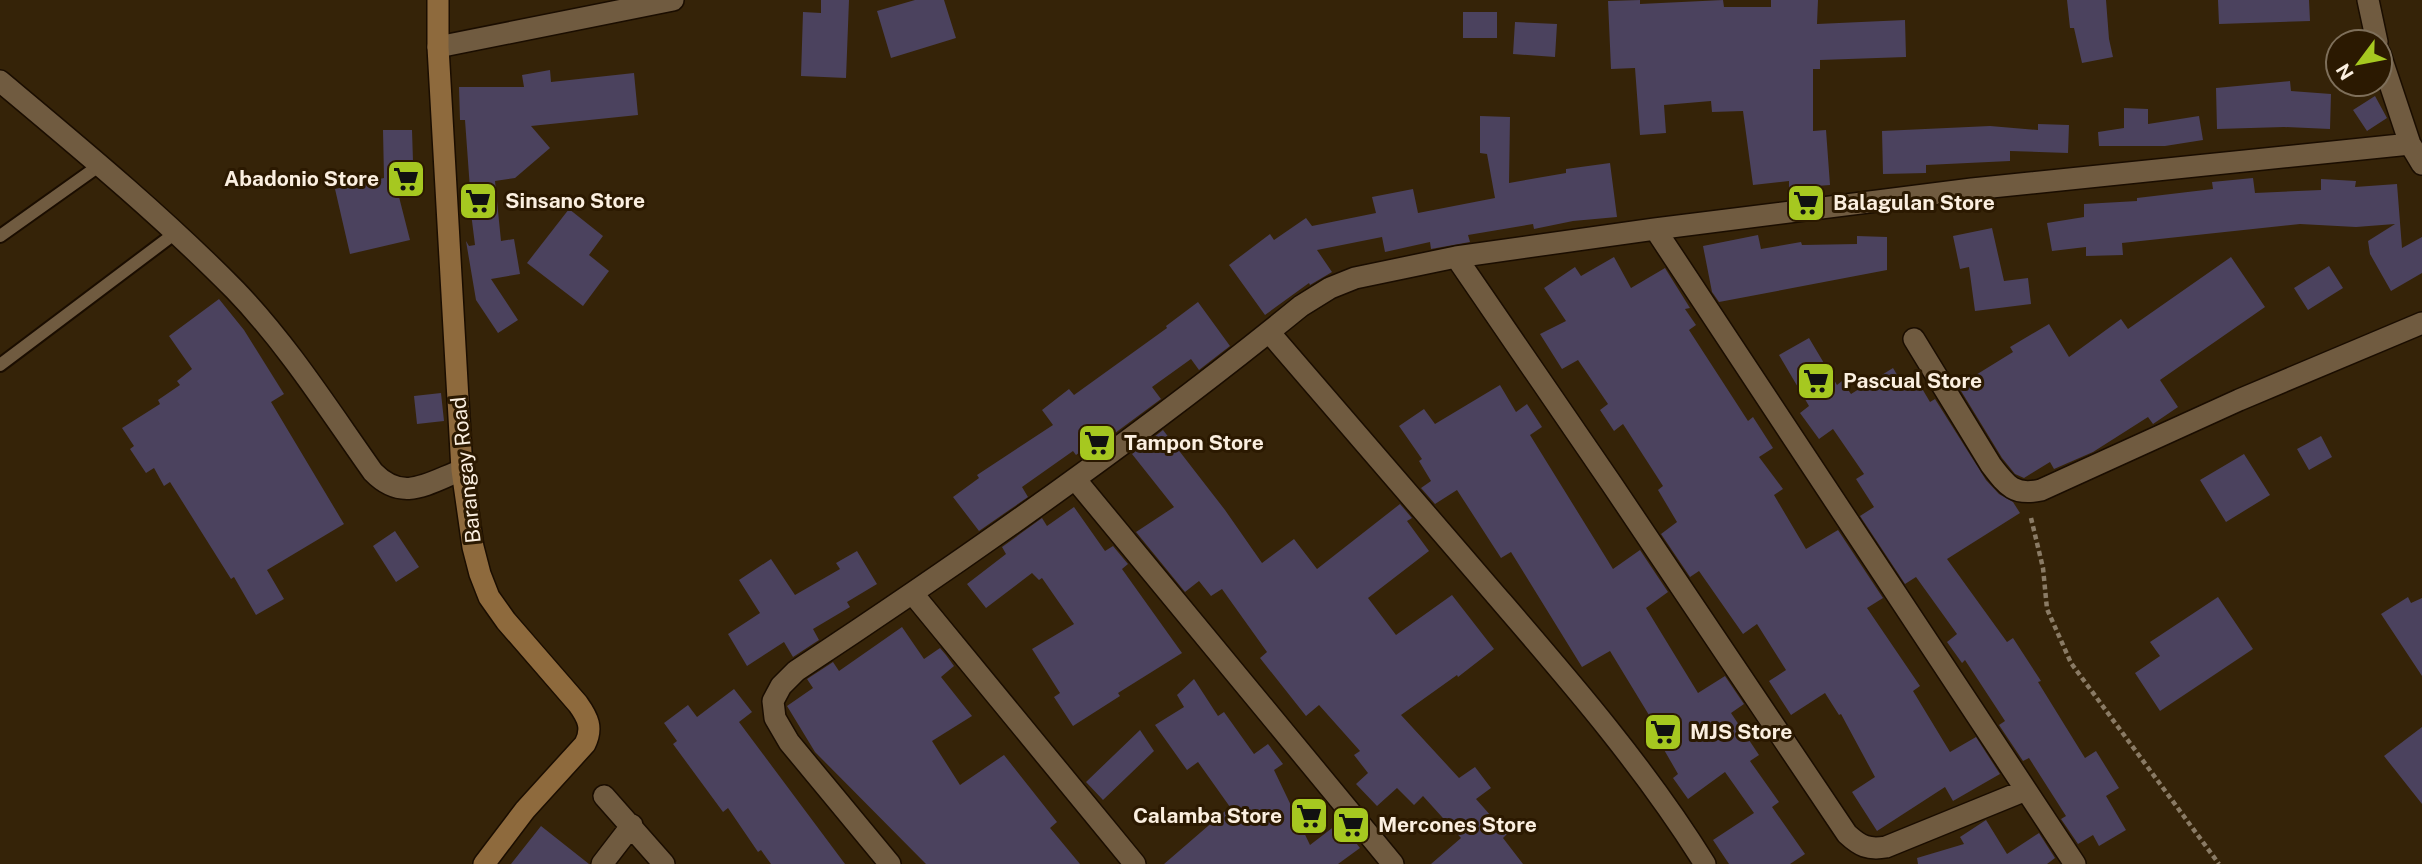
<svg xmlns="http://www.w3.org/2000/svg" width="2422" height="864" font-family="'Public Sans',sans-serif">
<rect width="100%" height="100%" fill="#352308"/>
<path fill="#4b425e" d="M821 0H849L846 78 801 76 803 12 821 13Z
M915 0H944L956 38 891 58 877 11Z
M1640 0V4L1723 0 1724 7H1771V0H1818L1817 24 1905 20 1906 57 1820 60V69H1813V131L1826 130 1830 185 1789 188V181L1753 185 1743 111 1712 112 1711 101 1664 105 1666 133 1640 135 1635 68 1611 69 1608 1Z
M2067 0H2106L2109 39 2113 57 2082 63 2074 28H2070Z
M2218 0H2309L2310 21 2219 24Z
M1463 12H1497V38H1463Z
M1515 22 1557 24 1555 57 1513 54Z
M550 70 551 82 634 73 638 115 531 126 550 148 515 178 495 181 501 241 514 239 520 274 491 279 518 320 498 333 476 300 466 241 469 246 475 245 468 189H470L465 120H460L459 87H524L522 75Z
M2290 81 2291 91 2331 94 2330 129 2284 127 2217 129 2216 88Z
M2375 96 2387 118 2367 131 2353 110Z
M2124 108 2148 109V124L2199 116 2203 140 2165 146H2099L2098 132 2124 128Z
M1480 116 1510 117 1509 183 1566 173V169L1610 163 1617 217 1573 221 1534 229 1533 224 1468 235 1470 242 1431 249 1430 242 1385 252 1382 237 1317 250 1332 272 1310 285 1309 283 1265 315 1229 265 1270 234 1274 240 1306 218 1312 226 1376 213 1372 197 1413 189 1418 213 1495 198 1487 154 1480 153Z
M2038 124 2069 125 2068 153 2010 151V161L1926 165V173L1883 174 1882 131 1990 126 2038 130Z
M383 130H412L414 193H398L410 240 350 254 335 189 384 178Z
M2253 178 2255 193 2321 190V179L2356 181 2355 187 2397 184 2402 248 2422 237V273L2391 291 2370 254 2368 241 2395 224 2356 227 2300 224 2122 243 2123 255 2086 256V247L2052 251 2047 223 2084 217V204L2137 201V198L2213 189 2212 182Z
M569 209 603 236 589 255 609 271 583 306 527 263Z
M1992 228 2004 281 2028 278 2031 304 1975 311 1969 267 1960 269 1953 236Z
M1758 235 1761 249 1801 242 1802 245 1857 244V236L1887 237V270L1719 302 1712 292 1703 246Z
M1614 257 1631 288 1665 268 1690 308 1685 309 1696 325 1689 330 1748 421 1753 417 1773 448 1759 457 1783 489 1774 495 1806 549 1838 530 1883 598 1867 608 1920 686 1913 691 1950 752 1976 737 2000 774 1953 801 1945 787 1877 831 1852 792 1875 777 1841 714 1839 715 1825 693 1791 715 1769 681 1786 670 1757 624 1743 634 1699 571 1690 577 1661 534 1677 522 1658 490 1663 486 1623 424 1614 431 1600 410 1608 404 1578 360 1562 369 1540 334 1566 321 1544 288 1575 267 1581 276Z
M2231 257 2265 307 2160 380 2178 407 2153 424 2148 417 2093 452 2054 469 2050 462 2024 478 2015 474 2002 458 1958 386 2013 352 2010 347 2049 324 2069 357 2121 319 2128 329Z
M2329 266 2343 288 2308 310 2294 288Z
M219 299 244 330 284 394 271 402 344 524 267 570 284 599 256 615 234 577 231 579 170 482 164 486 154 468 146 473 130 449 134 446 122 428 160 404 158 400 180 385 177 381 192 369 169 336Z
M1198 302 1230 346 1199 370 1191 359 1152 387 1161 399 1115 433 1111 429 1076 455 1073 451 1022 487 1028 497 979 531 953 497 979 478 977 475 1053 425 1042 410 1069 389 1074 395 1167 328 1166 326Z
M1809 338 1837 385 1842 381 1851 394 1893 368 1902 383 1914 375 1930 402 1935 399 1986 480 1999 494 2013 502 2020 513 1947 559 2007 642 2013 638 2041 681 2038 682 2085 758 2096 751 2119 788 2106 796 2126 830 2099 846 2093 835 2078 844 2061 819 2066 816 2029 758 2023 761 1999 725 2005 721 1965 660 1962 663 1947 642 1957 634 1916 577 1905 584 1860 516 1874 507 1856 479 1864 474 1833 429 1819 439 1800 413 1809 406 1779 355Z
M1500 385 1516 412 1527 404 1542 427 1530 435 1613 569 1640 550 1668 592 1646 608 1698 693 1725 676 1744 704 1731 713 1759 755 1750 761 1779 802 1772 807 1805 854 1790 864H1729L1713 840 1754 813 1725 772 1688 799 1673 778 1678 774 1648 722 1652 720 1610 651 1582 667 1511 552 1501 558 1457 490 1435 504 1421 488 1431 481 1419 461 1422 459 1399 426 1424 409 1435 424Z
M441 393 444 421 417 424 414 396Z
M1163 430 1225 510 1262 563 1294 539 1317 569 1400 504 1412 518 1407 521 1429 551 1368 598 1396 635 1452 595 1494 649 1458 677 1457 675 1401 715 1459 778 1475 767 1491 788 1476 799 1507 834 1503 838 1523 864H1431L1461 838 1423 796 1414 805 1397 788 1377 806 1356 784 1368 773 1354 755 1360 751 1319 705 1306 716 1260 658 1267 652 1222 589 1211 596 1199 581 1185 592 1136 532 1174 507 1132 454Z
M2321 436 2332 457 2309 470 2297 449Z
M2244 454 2270 495 2226 522 2200 480Z
M1074 507 1105 551 1113 546 1128 564 1122 569 1182 653 1118 693 1120 696 1073 726 1054 697 1060 693 1032 649 1074 624 1042 578 1039 580 1032 573 986 608 967 584 1006 554 1002 547 1042 518 1047 526Z
M395 531 419 567 396 582 373 546Z
M857 551 877 584 847 602 850 607 813 629 819 640 793 657 784 642 747 666 728 634 760 613 739 580 771 559 795 595 840 569 836 563Z
M2218 597 2253 649 2160 711 2135 673 2160 656 2150 642Z
M2408 597 2411 603 2422 598V676L2381 614Z
M902 627 924 659 940 648 946 655 954 666 941 677 972 716 932 741 960 785 1004 755 1057 822 1050 828 1080 864H926L815 752 787 706 813 688 807 679 833 662 839 671Z
M1194 679 1218 716 1224 712 1254 754 1268 744 1283 764 1274 770 1310 845 1340 822 1360 848 1338 864H1164L1230 807 1198 762 1187 770 1155 725 1184 707 1177 695Z
M734 689 752 712 739 722 845 864H771L761 850 758 852 728 808 723 812 673 744 677 741 664 723 688 705 697 717Z
M2422 727V804L2384 756Z
M1140 730 1154 751 1103 800 1086 782Z
M1986 820 2007 854 2039 833 2055 858 2047 864H1918L1917 858 1964 844 1960 837Z
M541 826 589 864H511Z"/>
<g fill="none" stroke-linecap="round" stroke-linejoin="round">
<defs>
<path id="lane" d="M0 236 100 165
M0 365 174 234"/>
<path id="street" d="M2368 0 2377 42
M438 47 673 0
M2380 54 2410 144 2422 164
M0 81C80 148 161 215 235 290 288 345 329 410 373 472 403 503 428 483 462 470
M1655 229 2075 864
M1456 257 1611 483 1847 834C1860 846 1868 850 1886 847L2026 790
M1269 332C1344 419 1419 506 1494 593 1569 680 1644 766 1705 864
M1914 339 1991 465C2007 486 2014 496 2041 490L2239 400 2422 323
M1075 479 1393 864
M913 594 1135 864
M604 796 664 864
M602 864 632 825
M890 864 789 742 775 718 773 701 781 686 796 671C969 557 1140 437 1301 306L1330 288 1355 278 1456 257 1655 229 1972 189 2410 144"/>
<path id="secondary" d="M438 0V47L462 470 473 547 480 574 489 597 506 621 578 704C588 718 593 728 585 744L525 810 484 864"/>
</defs>
<use href="#lane" stroke="#1a0d00" stroke-width="16"/>
<use href="#street" stroke="#1a0d00" stroke-width="24"/>
<use href="#secondary" stroke="#1a0d00" stroke-width="24"/>
<path stroke="#8a7b65" stroke-width="4.5" stroke-dasharray="5 3.5" stroke-linecap="butt" d="M2031 518 2043 568 2047 609 2071 663 2219 864"/>
<use href="#lane" stroke="#705b40" stroke-width="12"/>
<use href="#street" stroke="#705b40" stroke-width="21"/>
<use href="#secondary" stroke="#8e6a3d" stroke-width="21"/>
</g>
<defs>
<symbol id="supermarket-square" viewBox="-11 -11 22 22"><rect x="-9" y="-9" width="18" height="18" rx="4" fill="#a6c820" stroke="#2b1901"/><path d="M-6-5.5h2.5l.6 2H6L4.5 2H-2.5L-4.4-4H-6ZM-1.5 3.2a1.3 1.3 0 1 0 .1 0ZM3 3.2a1.3 1.3 0 1 0 .1 0Z" fill="#111"/></symbol>
</defs>
<g fill-rule="evenodd">
<use href="#supermarket-square" x="384" y="157" width="44" height="44"/>
<use href="#supermarket-square" x="456" y="179" width="44" height="44"/>
<use href="#supermarket-square" x="1784" y="181" width="44" height="44"/>
<use href="#supermarket-square" x="1794" y="359" width="44" height="44"/>
<use href="#supermarket-square" x="1075" y="421" width="44" height="44"/>
<use href="#supermarket-square" x="1641" y="710" width="44" height="44"/>
<use href="#supermarket-square" x="1287" y="794" width="44" height="44"/>
<use href="#supermarket-square" x="1329" y="803" width="44" height="44"/>
</g>
<g text-anchor="middle" stroke-width="6" stroke-linejoin="round" paint-order="stroke">
<g font-size="21" font-weight="bold" fill="#fbefe0" stroke="#2b1901" text-anchor="start">
<text x="379" y="186" text-anchor="end">Abadonio Store</text>
<text x="505" y="208">Sinsano Store</text>
<text x="1833" y="210">Balagulan Store</text>
<text x="1843" y="388">Pascual Store</text>
<text x="1124" y="450">Tampon Store</text>
<text x="1690" y="739">MJS Store</text>
<text x="1282" y="823" text-anchor="end">Calamba Store</text>
<text x="1378" y="832">Mercones Store</text>
</g>
<g font-size="21" fill="#fbefe0" stroke="#2b1901">
<text transform="translate(466 470) rotate(-96)" y="7">Barangay Road</text>
</g>
</g>
<g transform="translate(2359 63) rotate(238)"><circle r="33" fill="#2b1901" stroke="#7e6f5a" stroke-width="2"/>
<path d="M0-5L12 26L0 18L-12 26Z" fill="#a6c820"/>
<text y="-10" font-size="19" font-weight="bold" text-anchor="middle" fill="#fbefe0">N</text>
</g>
</svg>
